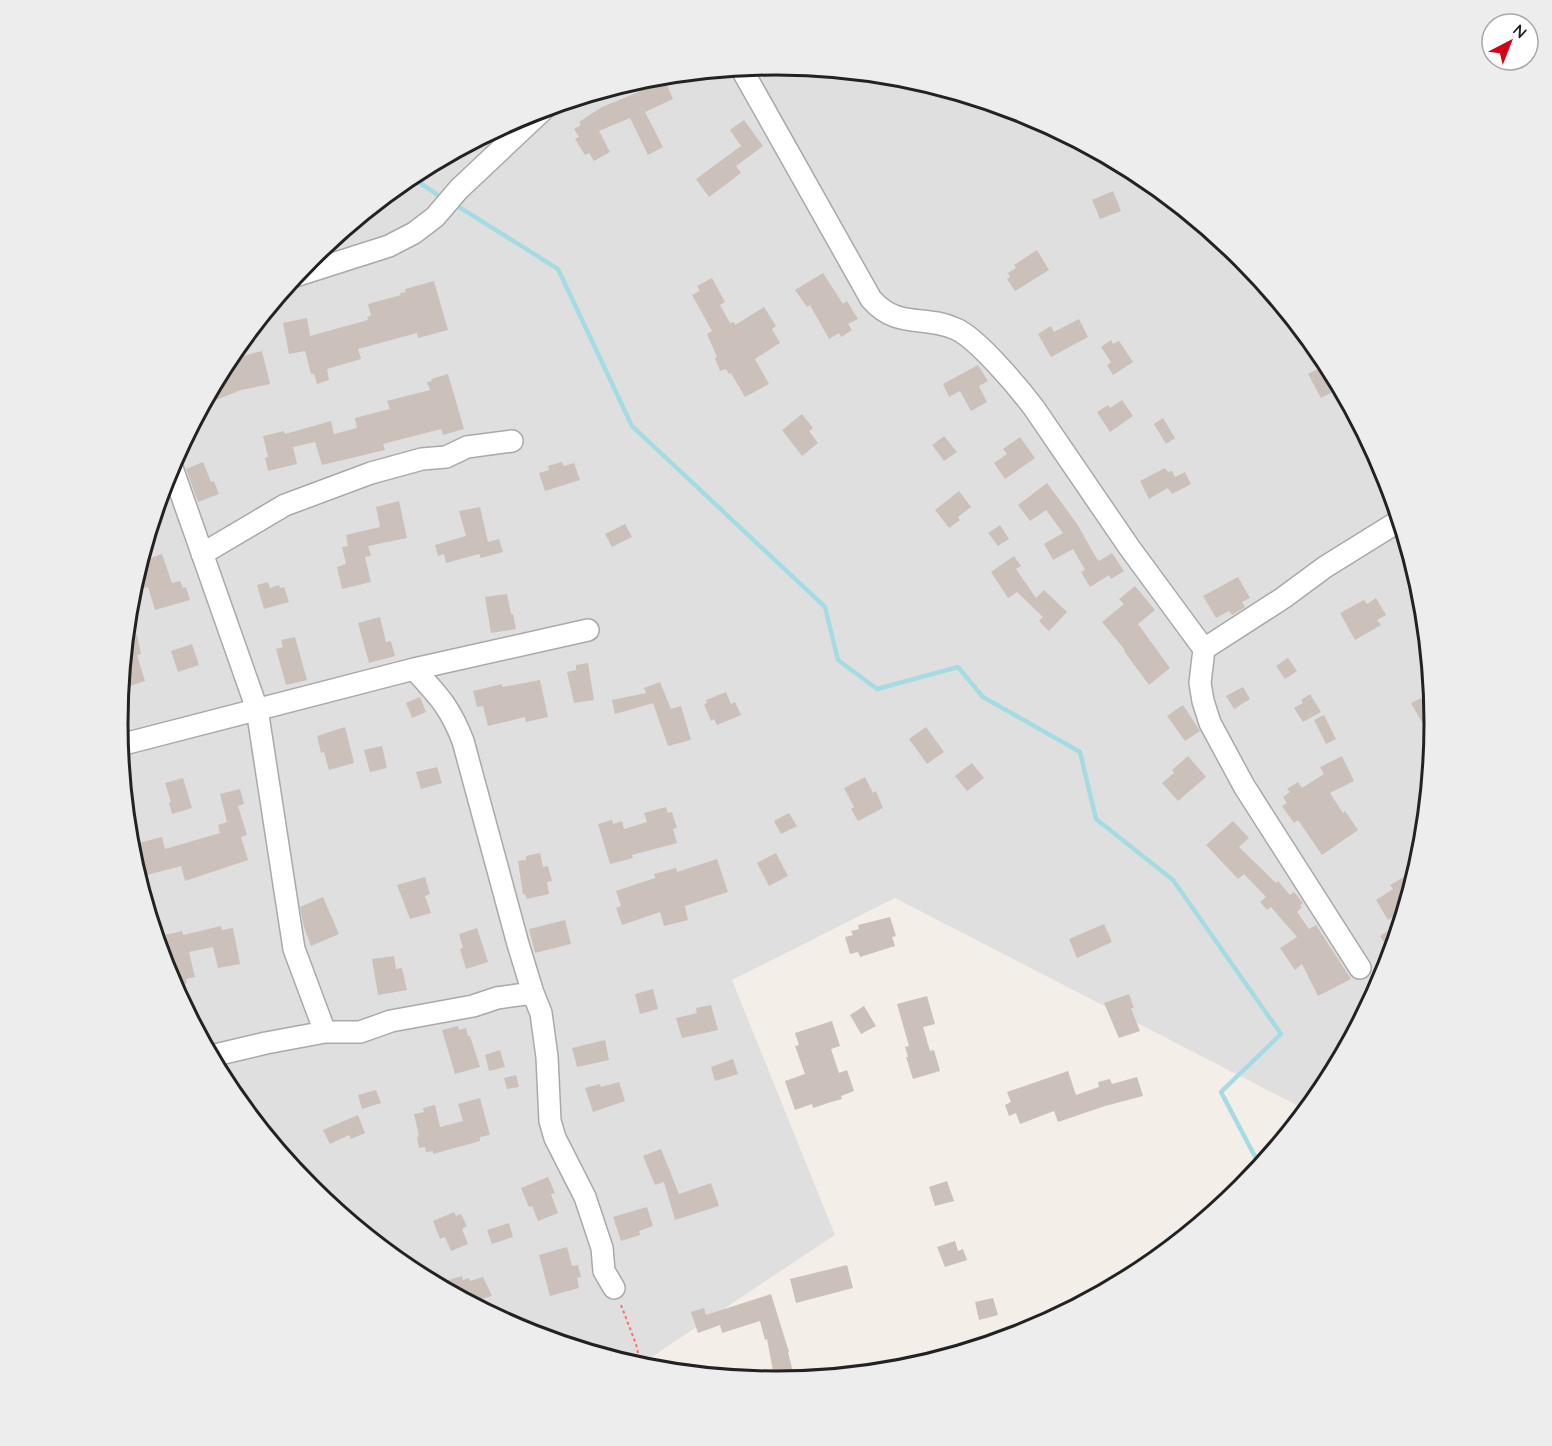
<svg xmlns="http://www.w3.org/2000/svg" width="1552" height="1446" font-family="Quicksand,sans-serif">
<rect width="100%" height="100%" fill="#f3eee8"/>
<path fill="#e0dfdf" d="M776 65 905 77 1028 115 1142 176 1242 258 1324 357 1385 471 1422 595 1434 723 1422 852 1384 975 1323 1089 1306 1110 895 898 732 980 835 1235 638 1366 524 1331 410 1270 310 1188 228 1089 167 975 130 851 118 723 130 594 168 471 229 357 311 257 410 175 524 114 648 77Z"/>
<g fill="none" stroke-linecap="round" stroke-linejoin="round">
<path stroke="#a5dce3" stroke-width="4.5" d="M409 176 438 195
M459 207 558 269 632 426 825 607 838 660 877 689 958 667 983 697 1080 752 1096 819 1173 880 1281 1034 1221 1092 1260 1166"/>
</g>
<path fill="#cbc0ba" d="M659 76H663L673 99 645 112 663 147 648 155 630 118 599 131 610 152 594 161 589 153 585 155 575 139 579 137 574 129 581 125 579 122 602 107 641 91 639 86Z
M744 120 763 146 736 166 741 173 709 197 696 179 741 146 730 130Z
M1113 191 1121 211 1100 219 1092 200Z
M1037 250 1049 270 1015 291 1007 279 1010 277 1008 273 1016 268 1014 265Z
M823 273 843 304 847 301 858 319 848 324 852 330 841 337 839 333 829 339 810 305 807 307 795 290Z
M712 278 725 302 720 305 730 323 734 322 735 325 764 307 776 326 772 329 780 343 755 359 769 384 745 397 731 373 729 374 726 369 720 371 715 358 717 357 707 334 712 331 692 295 700 291 697 286Z
M434 281 448 330 418 338 417 333 358 349 361 359 327 369 329 380 317 384 314 374H311L305 351 289 354 283 323 307 318 310 336 368 320 367 317 371 316 368 304 401 295 400 293 406 292 405 289Z
M1079 319 1088 337 1051 357 1038 334 1051 326 1054 332Z
M1111 340 1113 344 1119 341 1133 362 1113 375 1107 365 1111 362 1101 347Z
M262 351 270 384 241 390 216 400 212 388 227 360Z
M978 365 988 381 979 386 987 402 971 411 960 391 949 397 943 384Z
M1324 366 1337 390 1321 398 1308 374Z
M448 374 464 429 443 435 441 429 383 444 385 450 322 465 315 442 293 447 297 464 268 471 265 458 268 457 263 436 284 431 285 434 331 421 334 434 357 428 355 418 390 409 387 401 430 390 427 382 432 381 431 379Z
M1122 400 1133 416 1110 432 1097 412 1108 405 1110 408Z
M802 414 813 428 809 431 818 443 802 456 782 430Z
M1163 418 1175 438 1166 444 1154 424Z
M944 436 957 452 944 461 932 445Z
M1020 437 1035 458 1005 479 994 463 1007 454 1003 449Z
M203 462 211 482 214 481 219 494 198 502 186 469Z
M562 462 564 466 574 463 580 480 545 491 539 473 549 470 548 466Z
M1165 468 1168 472 1172 471 1175 477 1185 472 1191 484 1172 494 1168 488 1149 499 1140 481Z
M1047 483 1077 524 1097 559 1099 561 1112 553 1124 571 1111 579 1109 575 1090 587 1081 572 1085 570 1073 549 1053 560 1044 544 1063 533 1046 510 1030 521 1018 505Z
M959 491 971 507 958 517 960 520 949 528 935 510Z
M399 501 407 538 368 546 371 556 365 557 371 582 342 589 337 567 346 564 342 547 348 546 346 535 380 527 376 507Z
M480 507 488 542 499 539 503 552 481 558 479 554 446 563 444 554 438 556 435 545 466 536 459 511Z
M625 524 632 537 612 547 605 534Z
M1000 525 1009 539 998 546 988 533Z
M162 554 172 583 180 581 183 588 186 587 190 600 155 610 148 587 141 589 136 575 140 562Z
M1014 556 1021 566 1016 569 1036 598 1044 590 1067 612 1049 631 1039 621 1043 617 1017 592 1008 598 991 572Z
M1238 577 1250 598 1242 602 1245 607 1232 615 1229 611 1216 618 1203 596Z
M268 582 270 588 279 585 280 588 284 587 289 602 264 609 257 585Z
M1135 586 1155 610 1138 624 1170 668 1149 685 1124 651 1125 650 1102 622 1124 604 1119 599Z
M507 594 511 614H513L516 629 491 633 485 597Z
M1376 598 1386 615 1377 620 1381 625 1355 640 1340 613 1364 600 1367 604Z
M380 617 386 642 391 641 395 656 369 663 358 623Z
M137 635 141 654 137 655 145 681 121 689 123 668 126 667 124 656 126 637Z
M295 637 307 680 286 685 276 649 283 647 281 640Z
M192 644 199 665 178 672 171 651Z
M1288 658 1297 671 1285 679 1276 666Z
M588 663 594 700 574 703 567 672 576 670V665Z
M540 680 548 717 526 722 525 717 488 726 483 706 477 707 473 691 502 684V687Z
M660 682 671 709 681 706 691 740 668 746 653 703 615 714 612 700 646 693 644 688Z
M1243 687 1250 699 1234 709 1226 696Z
M726 692 731 704 735 702 741 715 717 725 714 719 711 721 704 704 707 703 706 700Z
M1310 694 1321 712 1303 722 1294 708 1303 703 1301 700Z
M420 697 426 712 412 718 406 703Z
M1421 698 1424 705 1432 700 1434 723 1433 742 1411 703Z
M1183 705 1200 731 1185 741 1167 716Z
M1324 715 1336 739 1326 744 1314 720Z
M345 727 354 763 329 770 324 752 321 753 317 736Z
M926 727 944 752 927 764 909 739Z
M382 746 387 768 370 772 364 750Z
M1188 756 1206 777 1178 801 1162 783 1174 773 1172 770Z
M1342 756 1354 781 1330 793 1343 813 1345 811 1358 830 1322 855 1298 820 1294 823 1282 806 1287 803 1283 797 1290 792 1287 789 1298 782 1302 788 1324 774 1320 767Z
M972 763 984 778 967 791 955 776Z
M437 767 442 783 421 789 416 772Z
M865 777 873 793 876 791 883 808 858 821 851 809 854 807 844 788Z
M183 778 192 808 172 814 169 803 171 802 165 783Z
M240 789 244 804 238 806 247 835 241 837 248 860 185 881 181 866 147 875 139 843 162 837 165 849 220 833 218 825 227 822 220 794Z
M666 807 668 813 672 812 677 828 673 829 677 843 632 855 633 858 610 864 598 824 612 820 613 824 622 821 624 829 647 822 644 813Z
M789 813 797 826 781 834 774 821Z
M1233 821 1249 838 1239 847 1276 883 1278 881 1290 895 1294 892 1303 903 1300 906 1302 907 1297 912 1309 929 1316 925 1351 979 1318 996 1302 964 1295 970 1280 948 1297 937 1271 907 1267 910 1260 902 1266 897 1244 874 1238 879 1206 845Z
M540 853 543 867 548 866 552 881 547 882 549 894 527 899 525 894 523 895 518 861 526 860V856Z
M776 853 788 876 769 886 757 863Z
M717 859 728 892 685 906 688 920 664 926 660 912 622 925 616 908 621 906 616 891 655 878 654 874 676 868 677 872Z
M425 877 430 894 425 896 431 913 410 919 397 885Z
M1404 877 1411 887 1404 910 1388 920 1376 900 1393 889 1390 885Z
M323 897 339 934 311 946 304 927 300 907Z
M890 917 896 936 892 937 895 946 860 957 858 952 850 954 845 937 853 935 851 931 859 929 858 925Z
M565 920 571 944 535 953 529 929Z
M1400 923 1396 938 1391 953 1380 936Z
M1104 924 1112 942 1077 958 1069 939Z
M221 926 222 930 233 928 240 964 218 968 213 947 189 952 195 977 186 979 187 983 174 986 168 975 156 937 182 931 183 935Z
M477 928 488 962 466 969 460 949 463 948 459 934Z
M394 956 396 969 402 968 407 990 378 995 372 959Z
M653 989 658 1009 640 1014 635 994Z
M1129 994 1134 1008H1131L1140 1031 1119 1038 1104 1003Z
M927 996 935 1024 923 1027 930 1051 934 1050 940 1071 913 1079 906 1057H908L905 1047 909 1046 897 1004Z
M711 1005 718 1030 682 1038 676 1018 697 1013 696 1008Z
M864 1006 876 1026 861 1034 850 1015Z
M832 1021 840 1046 831 1049 839 1073 847 1070 854 1091 841 1096 842 1099 831 1102 813 1108 812 1104 795 1110 785 1081 805 1074 795 1046 799 1045 795 1033Z
M458 1026 459 1030 466 1028 468 1036H470L480 1067 455 1074 442 1030Z
M605 1040 609 1060 577 1067 572 1048Z
M500 1050 505 1067 489 1071 485 1055Z
M733 1059 738 1074 715 1081 711 1067Z
M1068 1071 1076 1095 1099 1087 1098 1082 1110 1079 1112 1084 1137 1077 1143 1096 1105 1106 1058 1122 1054 1111 1020 1124 1016 1113 1009 1116 1005 1105 1011 1102 1007 1092Z
M516 1075 519 1087 507 1089 504 1078Z
M619 1082 625 1101 593 1112 585 1088 600 1084 601 1087Z
M376 1090 381 1103 362 1109 358 1095Z
M480 1098 490 1135 480 1137V1141L433 1154V1151L426 1152 425 1147 419 1148 417 1137 419 1136 414 1114 424 1112 423 1108 435 1105 440 1127 463 1121 458 1104Z
M358 1115 365 1133 351 1139 349 1135 330 1144 323 1130Z
M661 1149 679 1194 711 1183 719 1206 675 1220 664 1182 655 1185 643 1156Z
M548 1177 555 1193 551 1194 558 1213 538 1221 532 1206 529 1207 521 1188Z
M947 1181 954 1201 935 1206 929 1187Z
M647 1207 653 1226 639 1231 640 1235 621 1241 613 1217Z
M454 1212 456 1216 461 1214 467 1226 462 1229 468 1244 451 1251 445 1237 440 1239 433 1221Z
M509 1223 513 1237 492 1244 487 1230Z
M955 1241 958 1251 963 1249 967 1260 945 1267 937 1247Z
M567 1247 572 1266 578 1265 581 1277 577 1278 579 1288 550 1296 539 1255Z
M847 1265 853 1288 796 1303 790 1279Z
M462 1276 463 1280 469 1278 470 1281 483 1277 492 1296 470 1302 435 1284Z
M771 1294 789 1352H788L795 1380 775 1381 767 1339 765 1340 760 1321 722 1333 720 1325 698 1333 691 1312 704 1308 706 1315Z
M993 1298 998 1315 979 1320 975 1302Z"/>
<g fill="none" stroke-linecap="round" stroke-linejoin="round">
<defs>
<path id="minor" d="M741 68 871 299C898 330 924 314 956 329 977 338 1019 388 1034 408L1129 547 1204 649 1200 683 1203 701 1210 723 1244 786 1360 968
M295 276 389 246 414 233 435 217 459 189 545 108
M171 465 257 709 294 949 325 1032
M202 554 285 505 371 473 422 459 446 457 467 447 512 441
M1204 649 1283 598 1325 567 1399 521
M414 669C438 695 450 707 463 741L518 944 533 993 541 1013 547 1057 550 1121 555 1138 585 1197 602 1248 604 1271 614 1288
M120 745 414 669 588 630
M211 1056 266 1043 325 1032H360L391 1021 473 1006 497 998 533 993"/>
</defs>
<use href="#minor" stroke="#a9a9a9" stroke-width="24"/>
<path stroke="#ff6d6d" stroke-width="2" stroke-dasharray="3 3" stroke-linecap="butt" d="M621 1305 636 1344 641 1367"/>
<use href="#minor" stroke="#fff" stroke-width="21"/>
</g>
<path d="M0 0H1552V1446H0ZM128 723a648 648 0 1 1 1296 0a648 648 0 1 1-1296 0Z" fill="#ededed" fill-rule="evenodd"/>
<path fill="none" stroke="#222" stroke-width="3" d="M128 723a648 648 0 1 1 1296 0a648 648 0 1 1-1296 0Z"/>
<g transform="translate(1510 42) rotate(42)"><circle r="28" fill="#ffffff" stroke="#a7a7a7" stroke-width="1.5"/>
<path d="M0-4.5L10 22L0 15L-10 22Z" fill="#d40016"/>
<text y="-9" font-size="16" font-weight="bold" text-anchor="middle" fill="#222222">N</text>
</g>
</svg>
